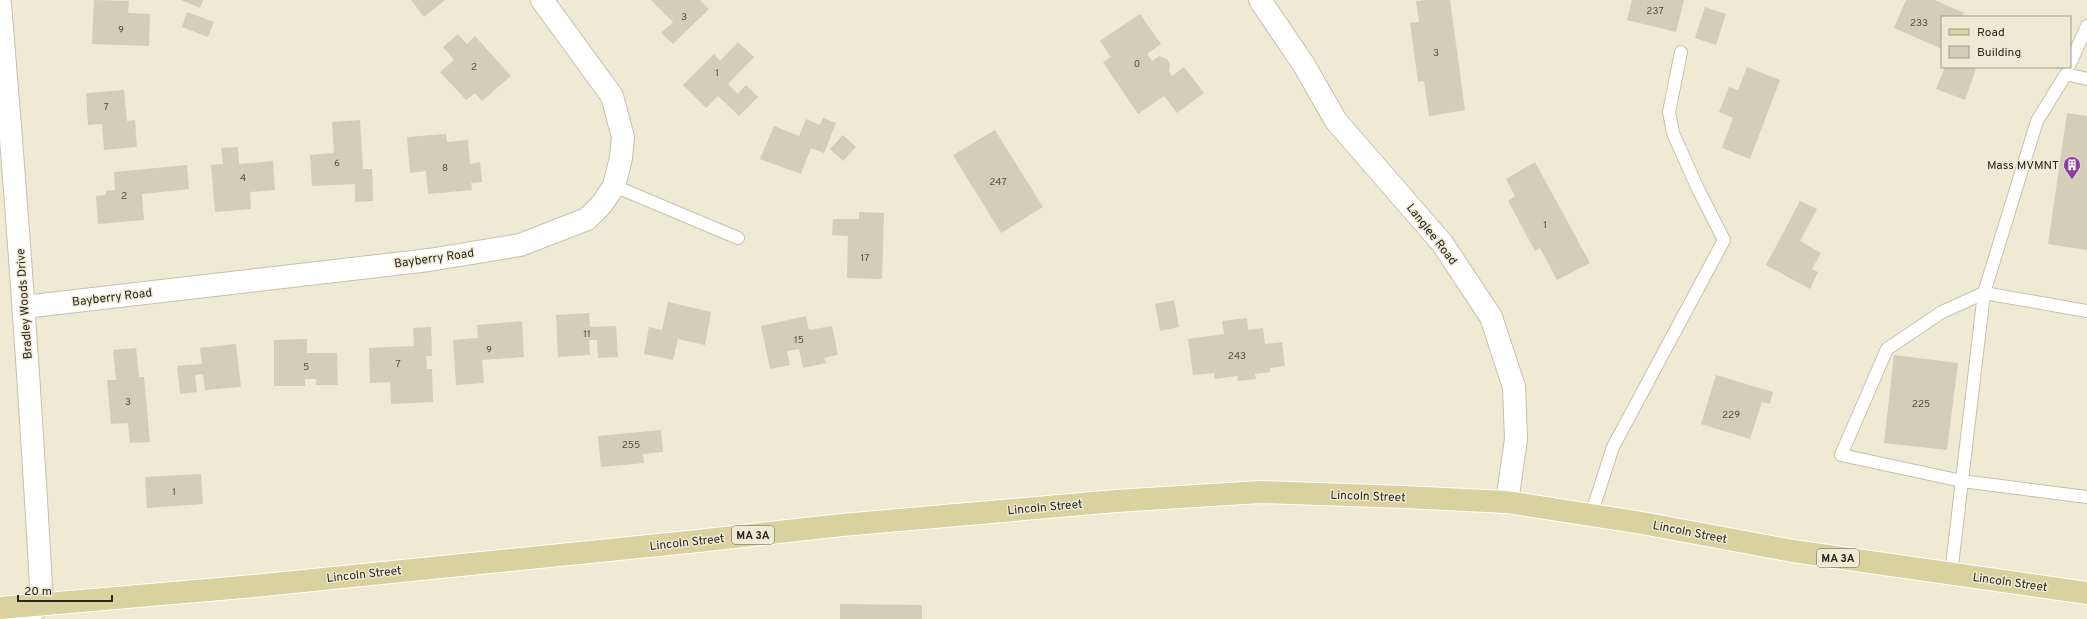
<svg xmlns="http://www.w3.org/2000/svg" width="2087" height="619" font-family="Overpass,sans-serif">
<rect width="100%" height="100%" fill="#eeead3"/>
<path fill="#d2ceb7" d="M94 0 129 1 128 13 150 14 149 46 92 44Z
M181 0H203L200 8Z
M411 0H445L424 17Z
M651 0H700L709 9 673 44 661 33 673 22Z
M1426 0H1450L1465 110 1429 116 1424 81 1418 82 1410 23 1419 22 1416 1Z
M1632 0H1684L1676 32 1627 20Z
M1906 0H1935L1964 13 1962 17H1942V49L1894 28Z
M1705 7 1726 14 1716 45 1695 38Z
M187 12 214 22 208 37 182 27Z
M1140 14 1161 44 1147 54 1152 61 1159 56 1167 59 1170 64 1169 71 1172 76 1184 67 1204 93 1177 113 1164 96 1138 114 1103 62 1111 57 1100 41Z
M458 34 467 44 475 36 511 76 482 101 475 93 466 100 440 72 454 60 443 47Z
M738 42 754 57 728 84 738 94 746 85 758 97 739 116 718 96 706 108 683 85 714 54 720 61Z
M1747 67 1780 80 1750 159 1722 148 1733 118 1719 112 1729 87 1738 90Z
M1945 67H1971L1976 69 1965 100 1936 89Z
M124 90 127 121 135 120 137 147 104 150 102 124 88 125 86 93Z
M2067 113 2087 116V250L2048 244Z
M823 118 836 123 824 153 811 148 801 174 760 159 774 126 799 136 806 119 820 125Z
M360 120 363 169H372L373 201 355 202V184L312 186 310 155 334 153 332 122Z
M995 130 1043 207 1001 233 953 155Z
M446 134 447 142 468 140 470 164 480 162 482 182 471 183 472 190 428 194 426 171 410 173 407 137Z
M843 135 856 147 843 161 830 149Z
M238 147 239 164 273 161 275 190 250 192 251 209 215 212 211 165 223 164 221 148Z
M1535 162 1590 263 1557 280 1540 248 1535 251 1508 201 1515 196 1506 179Z
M187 165 189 189 142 194 144 220 98 224 96 196 106 195V191L115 190 114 172Z
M1800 201 1817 209 1800 241 1821 253 1812 269 1818 272 1810 289 1766 265Z
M859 212 884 213 882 279 847 278 848 236 832 235 833 219H859Z
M1174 300 1179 327 1160 331 1155 304Z
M668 302 711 312 705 345 678 339 673 360 644 354 649 327 662 330Z
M589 313 590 327 616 326 618 357 598 358 597 340H589L590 355 558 357 556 315Z
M806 316 809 330 832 326 838 355 824 358 826 363 803 368 799 349 787 351 790 365 770 369 761 326Z
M1247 318 1248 330 1263 328 1265 344 1282 342 1285 366 1270 368V372L1255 374 1256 379 1238 381 1237 376 1215 379 1214 373 1193 375 1188 339 1224 334 1222 321Z
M522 321 524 357 482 360 484 383 456 385 453 340 478 338 477 325Z
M431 327 432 356H426L427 369H432L433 402 391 404 390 382 370 383 369 348 414 346 413 328Z
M307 339V353H337L338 385H316V379H305V386H274V340Z
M236 344 241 387 205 390 203 374 195 375 197 392 180 394 177 366 202 364 200 348Z
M136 348 139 377H144L150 442 130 443 128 423 111 424 107 380H116L113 350Z
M1894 355 1958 363 1947 450 1884 443Z
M1716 375 1773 392 1770 404 1762 402 1750 439 1701 424Z
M661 430 663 452 643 454 644 463 601 467 598 436Z
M201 474 203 504 147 508 145 477Z
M840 604 922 605V619H840Z"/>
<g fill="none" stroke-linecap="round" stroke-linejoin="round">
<defs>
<path id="service" d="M2070 64 2087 26
M2087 79 2066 74 2037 121 1984 293 1942 312 1887 349 1841 455 1962 481 2087 497
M614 186 738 238
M1591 515 1613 447 1724 240 1697 187 1673 133 1669 112 1681 52
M1951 574 1984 293 2087 311"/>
<path id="minor" d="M1260 0 1304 65 1336 121 1442 243 1491 317 1514 387 1516 439 1507 502
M0 4C17 204 31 404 42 604L22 619
M24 307 429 260 520 245 587 219 602 204 614 186 621 158 623 137 612 96 542 0"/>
<path id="primary" d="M0 608 254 586 698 541 842 525 1116 501 1260 492 1404 497 1507 502 1642 523 1793 551 2087 593"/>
</defs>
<use href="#service" stroke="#c6c2ac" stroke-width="14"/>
<use href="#minor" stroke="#c6c2ac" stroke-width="24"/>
<use href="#primary" stroke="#fff" stroke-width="24"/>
<use href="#service" stroke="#fff" stroke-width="12"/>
<use href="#minor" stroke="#fff" stroke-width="22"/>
<use href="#primary" stroke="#d9d19e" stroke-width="22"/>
</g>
<defs>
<symbol id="building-pin" viewBox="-11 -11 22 30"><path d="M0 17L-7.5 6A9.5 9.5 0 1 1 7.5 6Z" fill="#903ba8" stroke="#eeead3"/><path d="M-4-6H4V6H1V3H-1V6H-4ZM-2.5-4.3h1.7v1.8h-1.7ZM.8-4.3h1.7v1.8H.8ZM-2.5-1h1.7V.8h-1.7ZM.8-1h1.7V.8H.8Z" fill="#fff"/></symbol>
</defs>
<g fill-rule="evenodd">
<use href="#building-pin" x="2062" y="155" width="20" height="27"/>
</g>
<g text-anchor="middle" stroke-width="3" stroke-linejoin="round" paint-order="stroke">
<g font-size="10" fill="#535144">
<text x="1655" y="14">237</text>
<text x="684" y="20">3</text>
<text x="1919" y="26">233</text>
<text x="121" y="33">9</text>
<text x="1436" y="56">3</text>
<text x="1137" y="67">0</text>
<text x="474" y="70">2</text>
<text x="717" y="76">1</text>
<text x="106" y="110">7</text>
<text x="337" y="166">6</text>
<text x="445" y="171">8</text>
<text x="243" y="181">4</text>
<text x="998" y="185">247</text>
<text x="124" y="199">2</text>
<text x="1545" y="228">1</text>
<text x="865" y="261">17</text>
<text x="587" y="337">11</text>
<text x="799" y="343">15</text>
<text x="489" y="353">9</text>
<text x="1237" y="359">243</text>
<text x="398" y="367">7</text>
<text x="306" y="370">5</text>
<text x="128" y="405">3</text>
<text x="1921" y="407">225</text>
<text x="1731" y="418">229</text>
<text x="631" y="448">255</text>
<text x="174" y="495">1</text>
</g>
<g fill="#eeead3" stroke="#646254" stroke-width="1">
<rect x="732" y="526" width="42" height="18" rx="3"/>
<rect x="1817" y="549" width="42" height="18" rx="3"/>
</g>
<g font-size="11" font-weight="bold" fill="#29271e">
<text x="753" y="539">MA 3A</text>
<text x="1838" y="562">MA 3A</text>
</g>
<g font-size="12" fill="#29271e" stroke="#eeead3" text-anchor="end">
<text x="2059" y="169">Mass MVMNT</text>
</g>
<g font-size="12" fill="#29271e" stroke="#eeead3">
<text transform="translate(1432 234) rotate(52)" y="4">Langlee Road</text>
<text transform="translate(434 258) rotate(-8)" y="4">Bayberry Road</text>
<text transform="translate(112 297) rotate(-7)" y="4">Bayberry Road</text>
<text transform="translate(24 304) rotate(-94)" y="4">Bradley Woods Drive</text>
<text transform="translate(1368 496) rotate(2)" y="4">Lincoln Street</text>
<text transform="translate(1045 507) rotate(-5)" y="4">Lincoln Street</text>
<text transform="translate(1690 532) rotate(11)" y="4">Lincoln Street</text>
<text transform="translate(687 542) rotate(-6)" y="4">Lincoln Street</text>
<text transform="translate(364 574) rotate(-6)" y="4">Lincoln Street</text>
<text transform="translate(2010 582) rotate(8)" y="4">Lincoln Street</text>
</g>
</g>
<rect x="1941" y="16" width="130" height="52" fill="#eeead3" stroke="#9f9c8b"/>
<rect x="1949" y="29" width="20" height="6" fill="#d9d19e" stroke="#9f9c8b"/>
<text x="1977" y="36" font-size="12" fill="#29271e">Road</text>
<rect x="1949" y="46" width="20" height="12" fill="#d2ceb7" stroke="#9f9c8b"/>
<text x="1977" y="56" font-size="12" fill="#29271e">Building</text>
<path d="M18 595v6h94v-6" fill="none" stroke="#29271e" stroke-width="2"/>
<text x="24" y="595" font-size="12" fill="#29271e" stroke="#eeead3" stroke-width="3" paint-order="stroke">20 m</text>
</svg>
